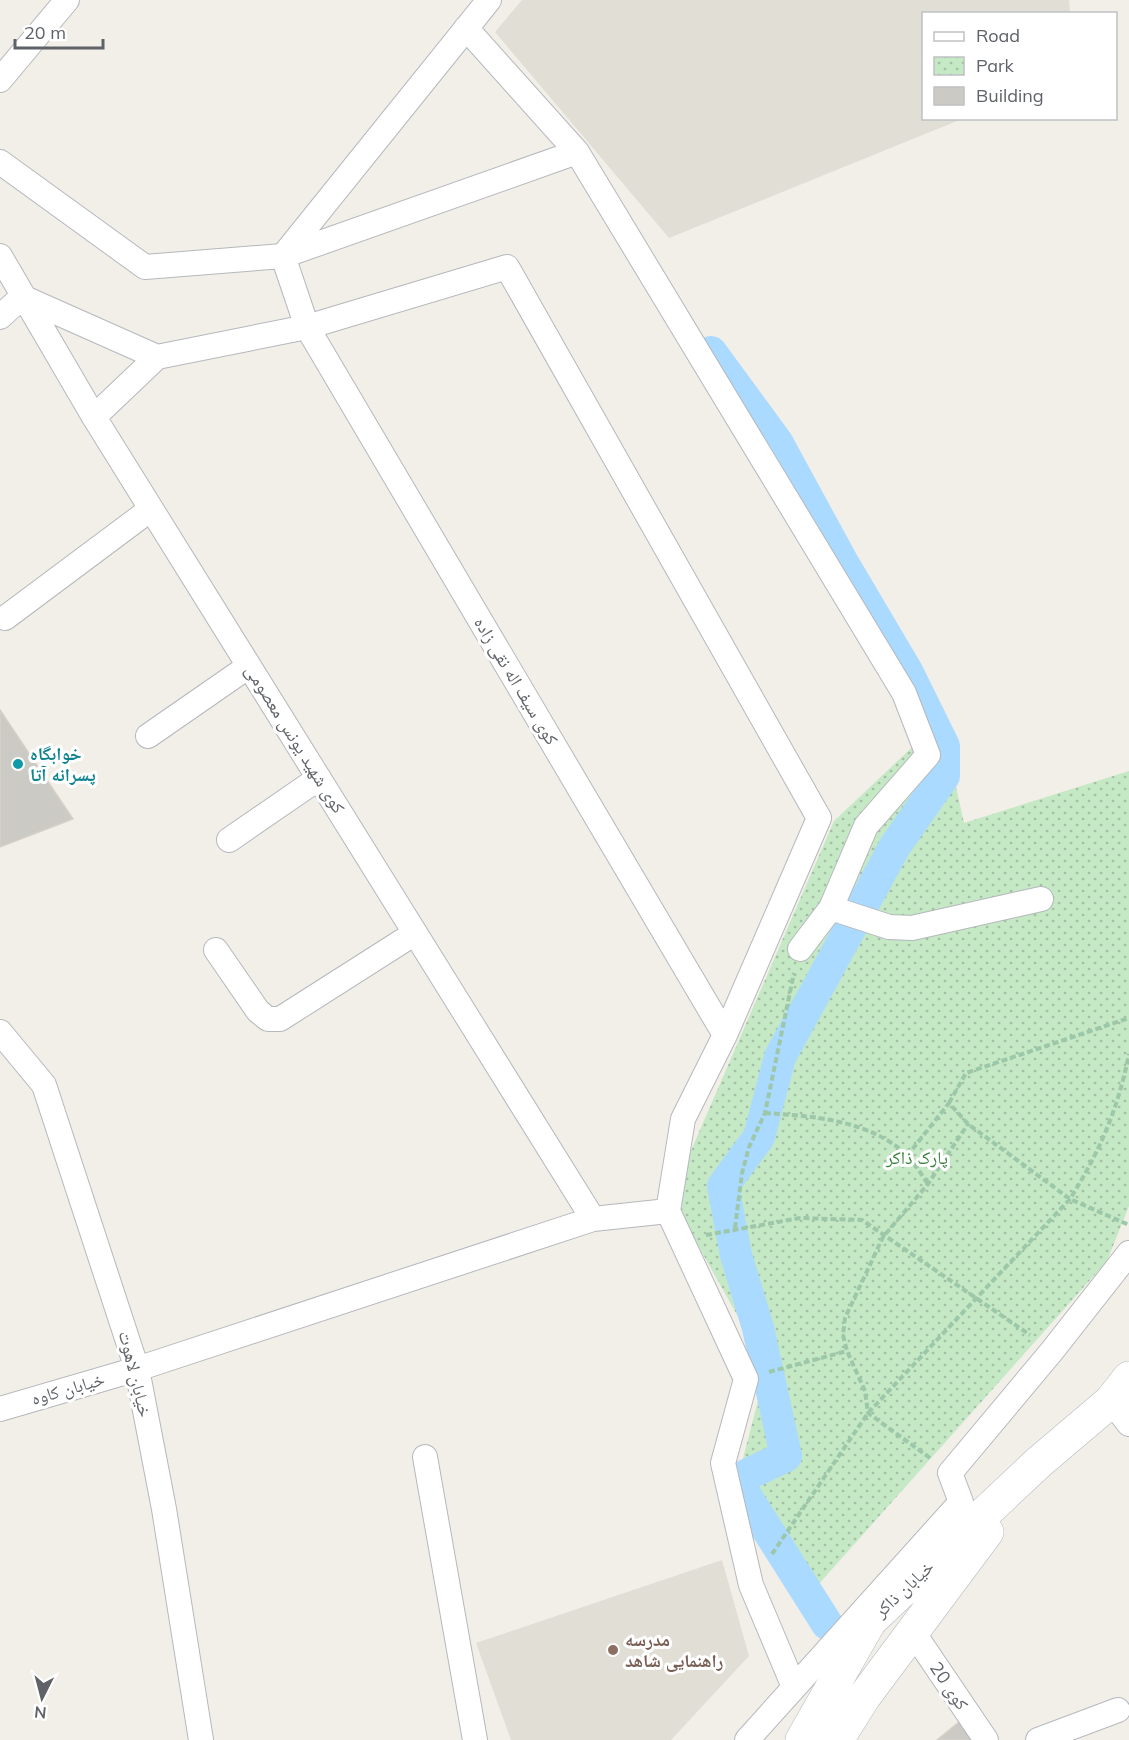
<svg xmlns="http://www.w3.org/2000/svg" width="1129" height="1740" font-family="Mulish,'Noto Naskh Arabic',sans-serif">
<defs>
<pattern id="park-dots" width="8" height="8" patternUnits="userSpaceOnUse" patternTransform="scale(1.5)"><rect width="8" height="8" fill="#c5e8c5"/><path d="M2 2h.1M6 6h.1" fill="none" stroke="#a3c0a4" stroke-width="1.8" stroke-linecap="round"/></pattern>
</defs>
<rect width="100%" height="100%" fill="#f1efe8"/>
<path fill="#e1ded6" d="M522 0H1069L1070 13 924 14V118L962 119 669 238 495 32Z
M722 1560 749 1656 671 1740H511L476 1643Z"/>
<path fill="url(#park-dots)" d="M941 720 964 823 1129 771V1206L1107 1261 800 1605 759 1544 740 1470 761 1389 758 1352 682 1217 680 1194 683 1169 834 821Z"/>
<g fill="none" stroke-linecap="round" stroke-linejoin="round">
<path stroke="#aadaff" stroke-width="32" d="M711 352 777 442 843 563 908 673 944 746V776L895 846 780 1057 759 1137 723 1186 736 1255 758 1328 786 1456 736 1480 827 1624"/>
</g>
<path fill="#cccac5" stroke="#d6d1c6" stroke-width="1.5" d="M0 710 73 819 0 847Z
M959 1722 974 1740H937Z"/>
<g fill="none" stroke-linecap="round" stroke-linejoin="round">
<defs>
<path id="street" d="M466 28 577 152 904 693 928 755 866 826 831 908 800 949
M0 80 67 0
M577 152 283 256 307 327 725 1035
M0 162 145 267 283 256 489 0
M0 256 94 417 593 1219
M0 317 22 297 157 357
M94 417 157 357 307 327 507 267 819 818 725 1035 683 1119 668 1211 746 1379 723 1463 751 1585 794 1687
M5 618 151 509
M148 736 249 666
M229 840 319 778
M831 908 889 927 912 928 1041 899
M216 950 258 1011 268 1019H280L415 933
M0 1032 44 1085 137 1369 164 1509 201 1740
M1111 1401 1129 1424
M0 1409 137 1369 593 1219 668 1211
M425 1457 475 1740
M913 1632 986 1740
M747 1740 961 1502 950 1473 1052 1351 1129 1253
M1038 1740 1118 1710"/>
<path id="secondary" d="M802 1740 870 1621 1038 1463 1111 1401 1129 1378
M837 1740 864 1697 987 1532"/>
</defs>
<use href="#street" stroke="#b5b8bc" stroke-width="26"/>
<use href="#secondary" stroke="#b6babf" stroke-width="34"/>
<path stroke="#9cc7a9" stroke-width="4" stroke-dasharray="6 3" stroke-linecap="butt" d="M949 1103 966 1073 1129 1018
M765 1113C813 1116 868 1120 906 1154 914 1162 921 1174 928 1184
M907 1156 949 1103 968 1124 1070 1199 1129 1225
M735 1228 742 1173 749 1147 765 1113 794 973
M706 1235 800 1218 862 1220 1030 1335
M769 1372 847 1351
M930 1458 868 1413 865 1391 847 1351 843 1335 845 1318 883 1237 928 1184 968 1124
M772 1554 868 1413 1070 1199C1100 1151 1118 1109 1129 1054"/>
<use href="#street" stroke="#fff" stroke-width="24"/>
<use href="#secondary" stroke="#fff" stroke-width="33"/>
</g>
<circle fill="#0f9aa8" stroke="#fff" stroke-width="2" cx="18" cy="764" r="6"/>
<circle fill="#8d6e63" stroke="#fff" stroke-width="2" cx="613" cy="1650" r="6"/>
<g text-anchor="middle" stroke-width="6" stroke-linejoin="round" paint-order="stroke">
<g font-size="18" fill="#5f6368" stroke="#fff">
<text transform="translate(516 681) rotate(59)" y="6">کوی سیف اله نقی زاده</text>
<text transform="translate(295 739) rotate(58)" y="6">کوی شهید یونس معصومی</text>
<text transform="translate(135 1374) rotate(76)" y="6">خیابان لاهوت</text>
<text transform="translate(68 1389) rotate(-16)" y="6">خیابان کاوه</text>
<text transform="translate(904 1589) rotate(-43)" y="6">خیابان ذاکر</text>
<text transform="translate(949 1686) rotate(56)" y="6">کوی 20</text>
</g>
<g font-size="18" font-weight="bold" fill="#0d838f" stroke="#fff" text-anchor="start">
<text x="30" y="760">خوابگاه<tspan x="30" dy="21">پسرانه آتا</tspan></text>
</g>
<g font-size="18" fill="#348238" stroke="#fff">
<text x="917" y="1164">پارک ذاکر</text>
</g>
<g font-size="18" font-weight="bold" fill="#785e54" stroke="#fff" text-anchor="start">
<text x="625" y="1646">مدرسه<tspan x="625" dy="21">راهنمایی شاهد</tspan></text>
</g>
</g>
<rect x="922" y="12" width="195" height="108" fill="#ffffff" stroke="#bfc1c3" stroke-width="1.5"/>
<rect x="934" y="32" width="30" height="9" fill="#ffffff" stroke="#bfc1c3" stroke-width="1.5"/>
<text x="976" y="42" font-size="18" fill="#5f6368">Road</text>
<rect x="934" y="57" width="30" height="18" fill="url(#park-dots)" stroke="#bfc1c3" stroke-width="1.5"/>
<text x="976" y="72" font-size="18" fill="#5f6368">Park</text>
<rect x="934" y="87" width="30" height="18" fill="#cccac5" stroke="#bfc1c3" stroke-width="1.5"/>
<text x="976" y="102" font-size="18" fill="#5f6368">Building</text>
<g transform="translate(42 1698) rotate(186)" stroke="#ffffff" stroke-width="4.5" paint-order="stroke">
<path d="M0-4.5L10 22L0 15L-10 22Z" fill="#5f6368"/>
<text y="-9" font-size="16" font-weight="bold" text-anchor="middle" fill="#5f6368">N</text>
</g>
<path d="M15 39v9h88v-9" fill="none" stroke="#5f6368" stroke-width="3"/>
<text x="24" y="39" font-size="18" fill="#5f6368" stroke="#ffffff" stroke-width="4.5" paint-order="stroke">20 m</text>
</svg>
